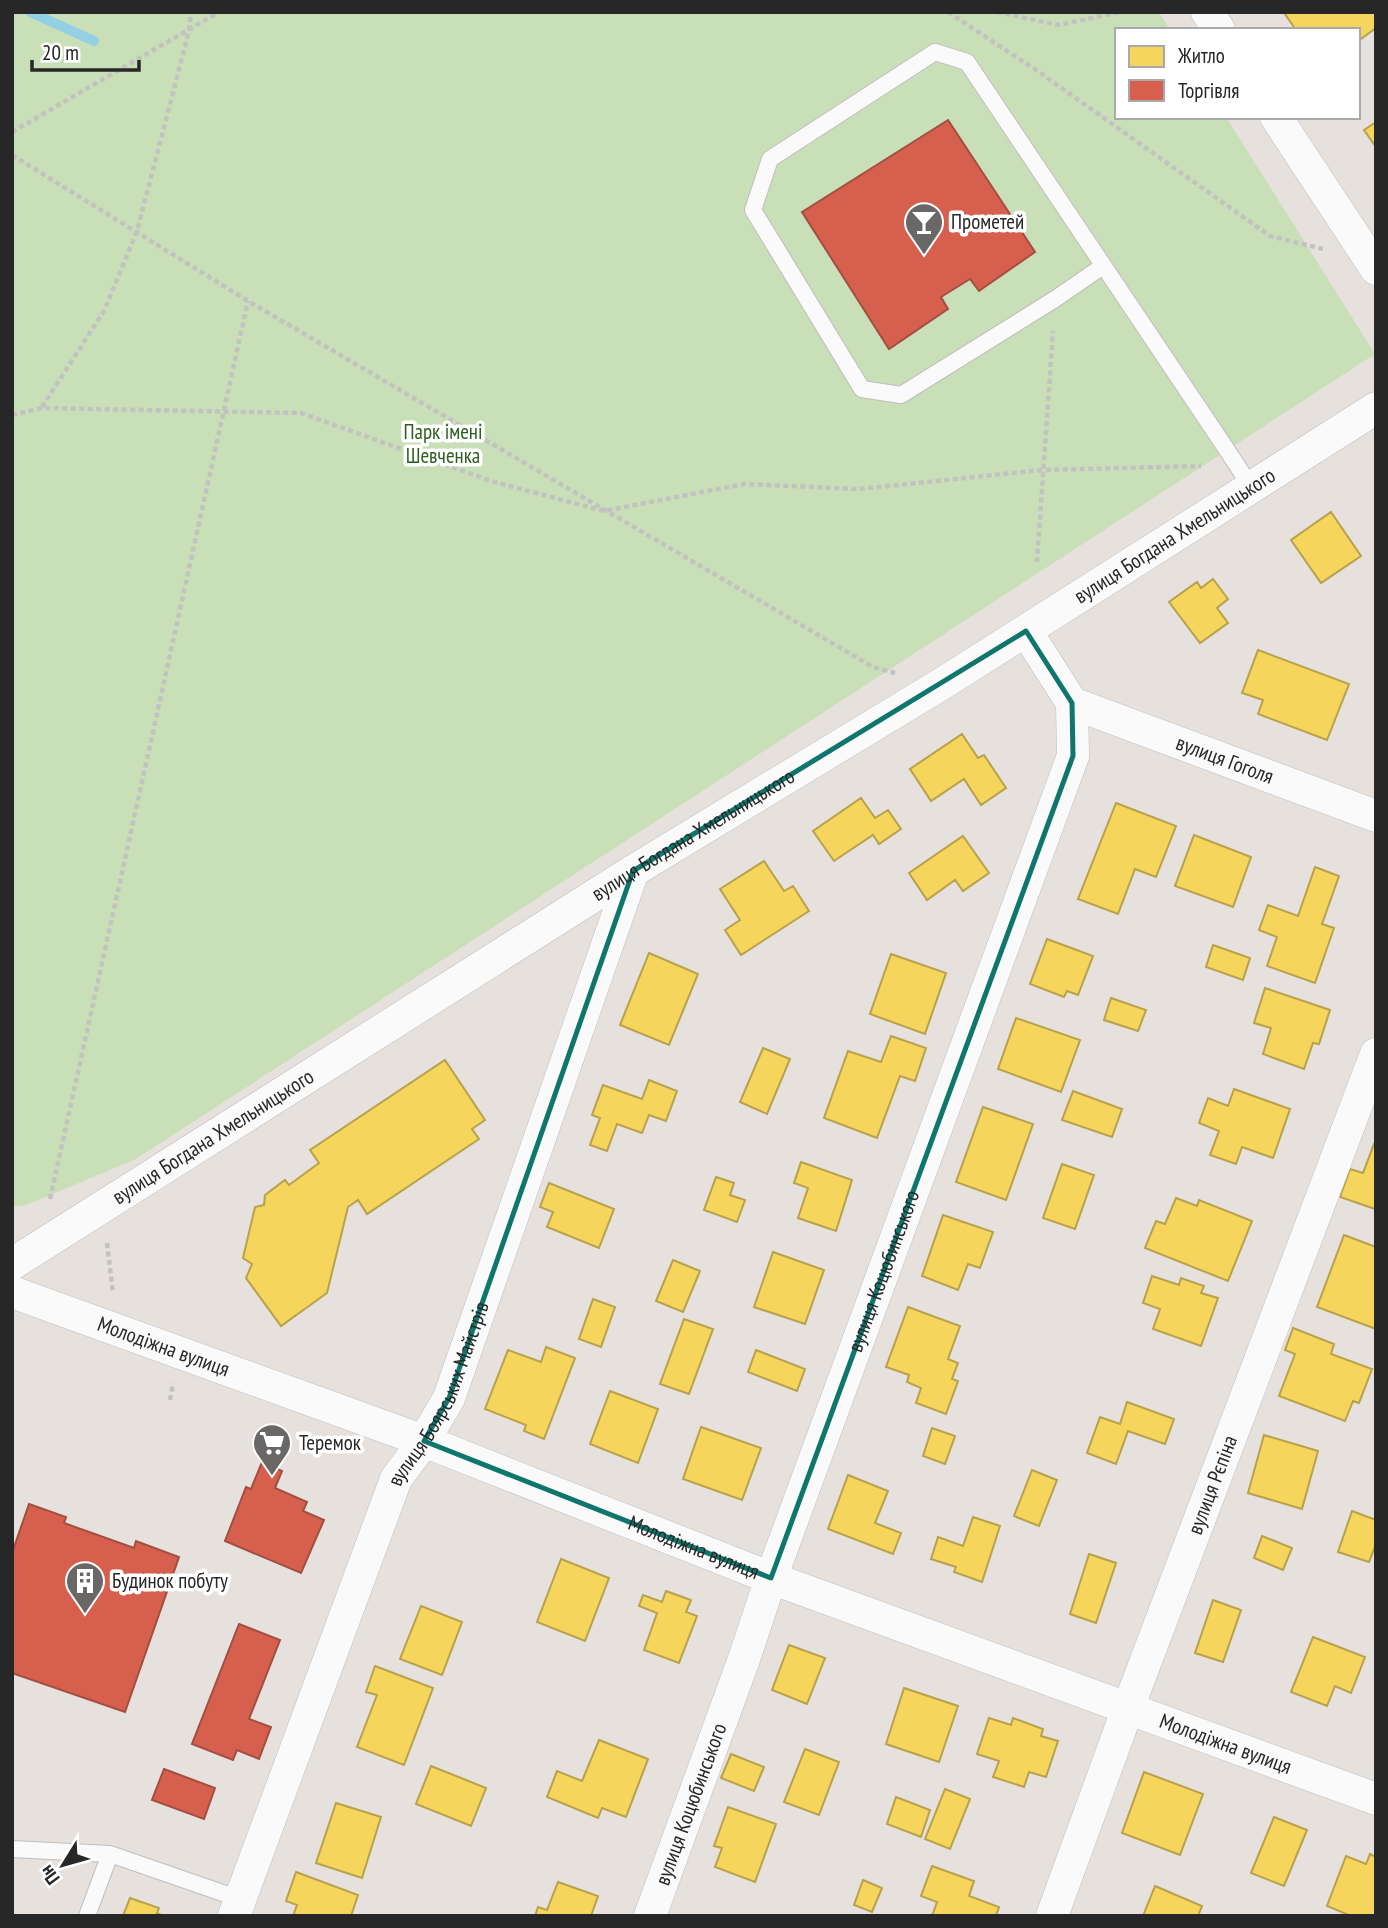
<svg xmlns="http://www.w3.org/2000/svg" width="1388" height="1928" font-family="'PT Sans Narrow',sans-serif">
<rect width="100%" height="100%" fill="#e6e1dc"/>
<path fill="#c8dfb7" d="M12 12H1159L1170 30H1117V117H1226L1375 354 136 1159 24 1206H12Z"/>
<path fill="#f6d55c" stroke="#b8a14c" stroke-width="2" d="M1287 12H1376V28L1358 41V30H1296L1285 14Z
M1376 122V147L1364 130Z
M1331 512 1361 556 1321 583 1291 540Z
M1213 579 1228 599 1217 608 1228 623 1200 643 1169 602 1197 582 1201 588Z
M1258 650 1349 684 1327 740 1258 714 1263 700 1242 693Z
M962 734 978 758 984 755 1006 788 981 805 964 779 931 801 910 769Z
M861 798 875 818 888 810 901 829 879 844 873 835 834 861 813 831Z
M1116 803 1176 826 1156 877 1135 869 1118 914 1078 899Z
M1194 835 1251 857 1233 907 1175 886Z
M963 836 989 873 963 891 955 880 927 900 909 873Z
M764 861 784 891 793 886 809 911 741 955 725 930 740 920 720 889Z
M1315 867 1339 876 1322 924 1334 928 1315 983 1267 966 1277 937 1259 930 1268 905 1298 916Z
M1047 939 1093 956 1078 995 1067 991 1064 997 1030 984Z
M1213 945 1250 958 1243 980 1206 967Z
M649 953 698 974 669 1045 620 1025Z
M891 954 946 973 925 1034 870 1014Z
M1265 988 1330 1010 1319 1044 1313 1043 1304 1069 1263 1054 1271 1028 1254 1023Z
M1111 998 1146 1010 1138 1031 1104 1020Z
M1016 1018 1080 1040 1061 1092 998 1069Z
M891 1036 926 1048 915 1081 900 1076 877 1138 824 1118 848 1051 881 1062Z
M763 1048 790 1059 767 1114 740 1102Z
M445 1060 485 1120 472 1129 479 1139 367 1214 358 1200 348 1207 327 1293 281 1326 246 1278 252 1264 243 1258 255 1207 264 1205 265 1195 285 1180 289 1185 319 1163 310 1150Z
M649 1080 677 1091 666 1121 649 1115 642 1133 617 1124 607 1151 590 1145 600 1118 592 1115 603 1085 642 1099Z
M1234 1089 1290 1109 1273 1158 1242 1147 1236 1164 1210 1155 1219 1131 1199 1123 1208 1098 1228 1106Z
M1073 1091 1122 1109 1112 1137 1062 1120Z
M983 1107 1033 1124 1006 1200 956 1182Z
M1374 1144 1376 1145 1375 1209 1340 1197 1350 1169 1363 1173Z
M801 1162 852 1180 836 1231 798 1218 808 1188 794 1183Z
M1062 1164 1094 1175 1075 1229 1043 1218Z
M716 1177 734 1183 730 1195 745 1200 737 1222 704 1210Z
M549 1183 614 1209 599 1248 547 1227 553 1212 540 1207Z
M1176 1198 1197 1206 1199 1200 1252 1221 1228 1281 1145 1248 1156 1221 1165 1224Z
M943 1215 993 1232 980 1268 968 1264 958 1290 922 1276Z
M1344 1235 1376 1247V1329L1317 1307Z
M773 1252 824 1270 805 1324 754 1307Z
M673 1260 700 1271 683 1312 656 1301Z
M1152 1276 1179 1285 1181 1278 1204 1286 1201 1293 1218 1298 1201 1346 1153 1329 1160 1309 1143 1303Z
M593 1299 615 1307 601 1347 579 1339Z
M908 1307 960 1326 948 1359 958 1363 952 1379 958 1381 946 1414 916 1403 921 1388 907 1382 909 1375 886 1367Z
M684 1319 713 1329 689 1394 660 1384Z
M1293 1328 1334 1344 1331 1354 1372 1369 1359 1403 1353 1401 1345 1421 1279 1396 1295 1354 1285 1350Z
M546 1347 575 1358 544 1439 524 1431 526 1425 485 1409 508 1350 541 1362Z
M756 1350 805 1369 797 1391 748 1372Z
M610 1391 658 1409 638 1463 590 1444Z
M1127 1402 1174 1419 1165 1444 1128 1431 1116 1464 1087 1453 1100 1417 1120 1424Z
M701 1427 761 1448 742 1500 683 1479Z
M932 1428 955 1436 945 1464 923 1456Z
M1264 1435 1318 1451 1302 1509 1248 1493Z
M1032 1470 1057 1480 1039 1526 1014 1516Z
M848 1475 888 1491 875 1523 901 1533 893 1554 828 1529Z
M1352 1511 1376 1520V1544L1369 1562 1338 1552Z
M973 1517 1000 1526 982 1582 954 1572 956 1567 931 1559 938 1537 963 1546Z
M1262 1536 1292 1548 1283 1570 1254 1558Z
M1089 1554 1116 1563 1096 1623 1070 1614Z
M561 1559 609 1578 585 1641 537 1622Z
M666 1591 691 1600 686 1612 697 1616 679 1663 644 1650 657 1613 639 1606 643 1595 662 1602Z
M1213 1600 1241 1610 1223 1662 1195 1653Z
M421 1606 462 1622 442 1675 400 1659Z
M1313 1637 1365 1657 1351 1693 1335 1686 1327 1706 1291 1692Z
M789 1645 825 1658 807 1704 772 1690Z
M375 1666 433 1688 404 1765 357 1747 377 1695 366 1692Z
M904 1688 958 1706 939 1762 886 1744Z
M989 1718 1011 1725 1013 1718 1043 1729 1041 1736 1058 1741 1046 1777 1029 1772 1024 1787 993 1777 999 1761 977 1754Z
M599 1740 648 1759 626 1817 602 1808 598 1818 547 1797 557 1771 582 1781Z
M805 1749 839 1762 819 1815 784 1802Z
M731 1754 764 1767 754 1791 721 1778Z
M431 1766 486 1788 471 1826 416 1804Z
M1144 1772 1203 1794 1180 1855 1122 1833Z
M945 1789 970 1799 950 1849 925 1839Z
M896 1797 930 1810 921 1837 887 1824Z
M336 1803 381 1817 362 1878 316 1863Z
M728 1807 776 1824 755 1882 715 1867 722 1848 714 1846Z
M1274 1817 1307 1830 1284 1886 1251 1873Z
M1370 1854 1376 1857V1916H1351L1327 1906 1346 1856 1366 1864Z
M932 1866 974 1881 969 1896 999 1907 996 1916H932L937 1902 921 1896Z
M296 1872 358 1895 351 1916H293L297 1905 286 1901Z
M863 1880 882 1888 872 1912 854 1905Z
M558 1882 598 1896 591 1916H535L538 1907 547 1910Z
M1155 1886 1202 1906 1198 1916H1143Z
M130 1898 159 1908 157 1913 163 1916H123Z"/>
<path fill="#d6604d" stroke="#a24f42" stroke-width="2" d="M948 120 1035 252 979 291 970 279 941 297 948 309 889 349 802 212Z
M262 1462 282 1471 275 1488 307 1502 303 1511 324 1520 301 1573 225 1541 246 1487 251 1489Z
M29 1504 66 1517 64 1523 134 1548 136 1541 179 1557 125 1712 12 1673V1553Z
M239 1624 280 1640 249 1719 271 1727 259 1759 237 1750 233 1760 192 1744Z
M164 1769 215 1788 204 1819 152 1800Z"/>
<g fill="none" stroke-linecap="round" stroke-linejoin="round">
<path stroke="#94d0e3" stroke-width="10" d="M30 12 94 41"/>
<defs>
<path id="lane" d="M1103 266 1055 299 901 395 862 389 753 210 770 159 935 52 967 62 1227 450 1251 487
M12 1849 110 1854 240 1899
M87 1916 110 1854"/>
<g id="street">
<path d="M1207 12 1219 30"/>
<path d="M1276 117 1376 269"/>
<path id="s1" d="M1072 703 1376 816"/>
<path id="s2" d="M12 1264 633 871 948 680 1376 408"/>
<path id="s3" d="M12 1292 424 1441 771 1578 1376 1799"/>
<path id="s4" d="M234 1916 396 1479 424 1441 449 1398 633 871"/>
<path id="s5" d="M650 1916 744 1659 771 1578 1073 756 1072 703 1026 631"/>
<path id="s6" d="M1052 1916 1128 1708 1376 1054"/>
</g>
</defs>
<use href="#lane" stroke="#c0bebe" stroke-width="18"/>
<use href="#street" stroke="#c0bebe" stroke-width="33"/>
<path stroke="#c2c2c1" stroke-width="4.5" stroke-dasharray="5 3.5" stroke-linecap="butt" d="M948 12 1039 72 1270 236 1323 249
M997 12 1058 25 1120 12
M12 132 219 12
M12 155 248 301 873 667 895 673
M42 407 104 311 137 231 189 31 191 12
M12 415 42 408 301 413 491 481 604 511 744 484 859 489 1042 470 1201 466
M1037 562 1053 331
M50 1199 248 301
M107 1243 113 1293
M170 1400 173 1383"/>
<use href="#lane" stroke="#fbfafa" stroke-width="16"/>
<use href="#street" stroke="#fbfafa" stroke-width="32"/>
</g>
<path fill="none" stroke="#0f766e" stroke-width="5" stroke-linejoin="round" d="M1026 631 1072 703 1073 756 771 1578 424 1441 449 1398 633 871Z"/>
<defs>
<symbol id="bar-pin" viewBox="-11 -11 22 30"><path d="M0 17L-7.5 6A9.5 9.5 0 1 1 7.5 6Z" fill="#6a6866" stroke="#fff"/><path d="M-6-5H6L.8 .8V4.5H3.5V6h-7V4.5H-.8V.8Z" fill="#fff"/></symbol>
<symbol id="supermarket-pin" viewBox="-11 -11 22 30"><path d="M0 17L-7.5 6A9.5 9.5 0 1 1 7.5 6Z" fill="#6a6866" stroke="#fff"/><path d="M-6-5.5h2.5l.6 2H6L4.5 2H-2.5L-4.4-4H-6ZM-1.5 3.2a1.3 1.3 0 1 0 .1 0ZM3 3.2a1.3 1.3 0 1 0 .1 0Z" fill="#fff"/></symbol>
<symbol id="building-pin" viewBox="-11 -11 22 30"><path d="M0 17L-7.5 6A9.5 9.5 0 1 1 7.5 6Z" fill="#6a6866" stroke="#fff"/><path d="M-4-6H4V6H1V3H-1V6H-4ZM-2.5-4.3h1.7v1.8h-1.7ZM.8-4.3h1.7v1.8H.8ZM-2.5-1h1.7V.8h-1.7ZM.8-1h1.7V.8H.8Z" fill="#fff"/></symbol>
</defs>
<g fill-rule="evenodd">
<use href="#bar-pin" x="902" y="200" width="44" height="60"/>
<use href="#supermarket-pin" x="250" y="1421" width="44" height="60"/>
<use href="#building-pin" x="63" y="1559" width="44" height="60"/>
</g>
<g text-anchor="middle" stroke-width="7" stroke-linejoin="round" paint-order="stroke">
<g font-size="21" fill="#272727" stroke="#fff" text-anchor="start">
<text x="951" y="229">Прометей</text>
<text x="299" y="1450">Теремок</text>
<text x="112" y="1588">Будинок побуту</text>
</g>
<g font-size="21" fill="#2b5e1d" stroke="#fff">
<text x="443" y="439">Парк імені<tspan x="443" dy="24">Шевченка</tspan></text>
</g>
<g font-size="21" fill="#272727" stroke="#fff">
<text dy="7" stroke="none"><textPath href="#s2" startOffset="1372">вулиця Богдана Хмельницького</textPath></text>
<text dy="7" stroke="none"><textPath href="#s1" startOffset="163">вулиця Гоголя</textPath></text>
<text dy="7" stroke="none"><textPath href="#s2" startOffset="805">вулиця Богдана Хмельницького</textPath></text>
<text dy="7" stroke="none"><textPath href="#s2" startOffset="238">вулиця Богдана Хмельницького</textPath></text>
<text dy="7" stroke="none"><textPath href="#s5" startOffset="686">вулиця Коцюбинського</textPath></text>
<text dy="7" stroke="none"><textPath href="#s3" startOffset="161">Молодіжна вулиця</textPath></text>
<text dy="7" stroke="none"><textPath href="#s4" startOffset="562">вулиця Боярських Майстрів</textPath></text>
<text dy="7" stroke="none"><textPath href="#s6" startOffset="460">вулиця Рєпіна</textPath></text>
<text dy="7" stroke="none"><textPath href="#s3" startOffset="728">Молодіжна вулиця</textPath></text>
<text dy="7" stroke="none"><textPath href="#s3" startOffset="1295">Молодіжна вулиця</textPath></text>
<text dy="7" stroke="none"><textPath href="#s5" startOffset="119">вулиця Коцюбинського</textPath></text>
</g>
</g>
<rect width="1388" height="1928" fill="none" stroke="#272727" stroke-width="28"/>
<rect x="1115" y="28" width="245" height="91" fill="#ffffff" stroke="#a9a9a9" stroke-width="2"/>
<rect x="1129" y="46" width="35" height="21" fill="#f6d55c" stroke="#a9a9a9" stroke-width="2"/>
<text x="1178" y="63" font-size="21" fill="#272727">Житло</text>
<rect x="1129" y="80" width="35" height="21" fill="#d6604d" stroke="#a9a9a9" stroke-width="2"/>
<text x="1178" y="98" font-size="21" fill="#272727">Торгівля</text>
<g transform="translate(63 1865) rotate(233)" stroke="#ffffff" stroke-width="5" paint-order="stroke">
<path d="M0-5L12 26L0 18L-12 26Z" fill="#272727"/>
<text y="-10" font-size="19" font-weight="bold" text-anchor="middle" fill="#272727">Пн</text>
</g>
<path d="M32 60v10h107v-10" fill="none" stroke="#272727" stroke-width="3.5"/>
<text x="42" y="60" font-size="21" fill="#272727" stroke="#ffffff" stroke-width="5" paint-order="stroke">20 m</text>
</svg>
